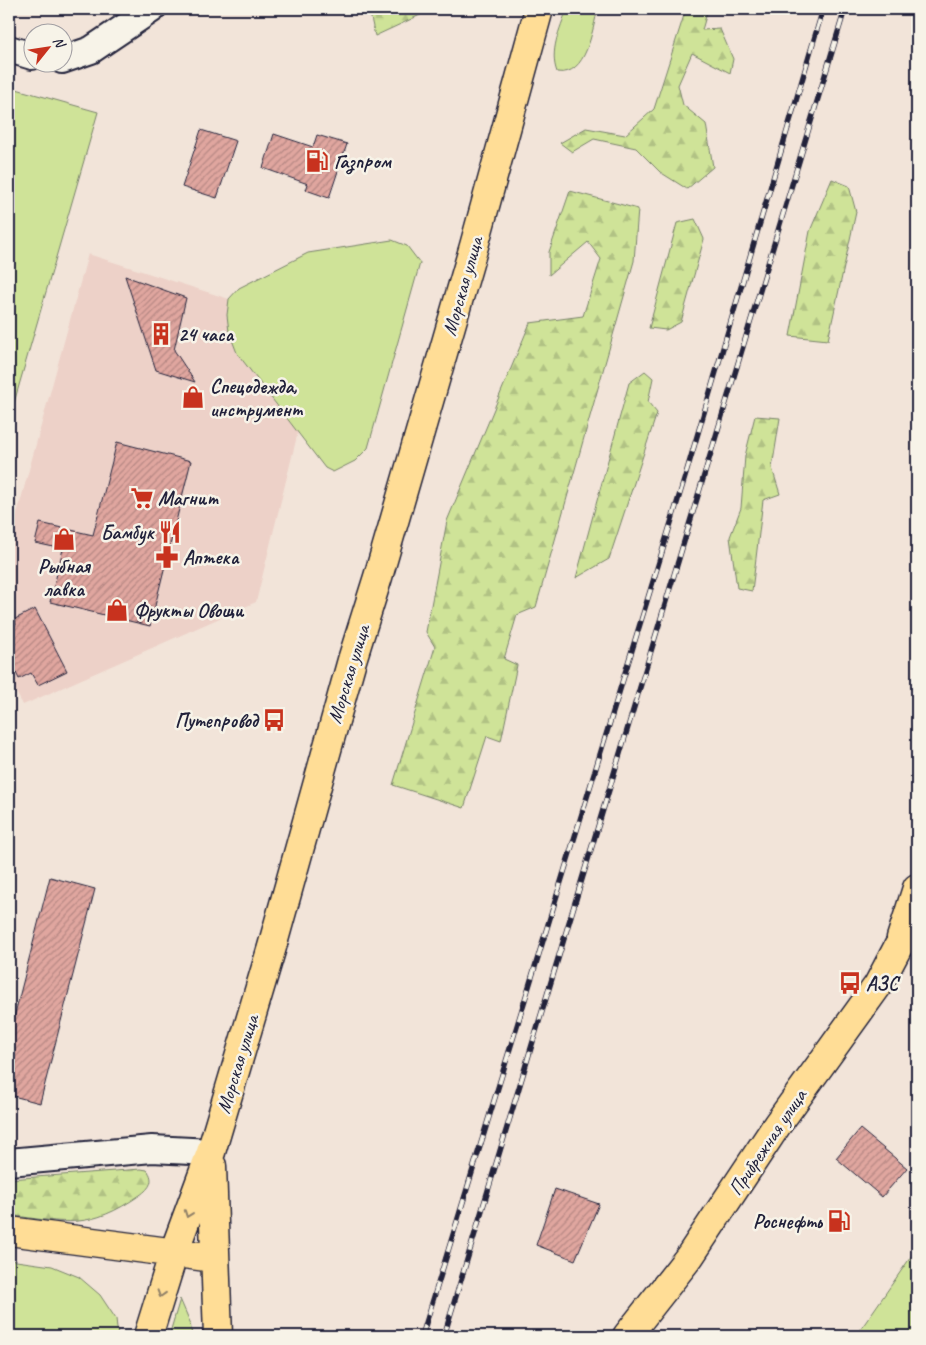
<svg xmlns="http://www.w3.org/2000/svg" width="926" height="1345" font-family="Caveat,sans-serif">
<defs>
<pattern id="forest-firs" width="22" height="20" patternUnits="userSpaceOnUse" patternTransform="scale(1.25)"><rect width="22" height="20" fill="#cfe398"/><path d="M5 1l3.5 6h-7zM16 11l3.5 6h-7z" fill="#b1c284"/></pattern>
<pattern id="building-hatch" width="6" height="6" patternUnits="userSpaceOnUse" patternTransform="scale(1.25)"><rect width="6" height="6" fill="#e0a69f"/><path d="M-1 1l2-2M0 6l6-6M5 7l2-2" fill="none" stroke="#b58783"/></pattern>
</defs>
<rect width="100%" height="100%" fill="#f2e4d9"/>
<filter id="ink" filterUnits="userSpaceOnUse"><feTurbulence type="fractalNoise" baseFrequency=".02" numOctaves="2"/><feDisplacementMap in="SourceGraphic" scale="10" xChannelSelector="R" yChannelSelector="G"/><feConvolveMatrix kernelMatrix="1 2 1 2 8 2 1 2 1" color-interpolation-filters="sRGB"/></filter>
<g filter="url(#ink)">
<path fill="#edd1c8" d="M88 254 229 299 227 315 237 353 298 432 256 602 23 705 9 679V543Z"/>
<path fill="#cfe398" stroke="#78826a" d="M567 9H598C592 29 587 77 557 72 549 51 560 29 567 9Z
M9 87 98 112 9 420Z
M392 240 407 246 420 263 368 448 355 461 333 472 325 468 237 353 229 332 227 315 229 299 239 288 308 253Z
M917 1248V1336H856Z
M9 1260 52 1266 79 1277 100 1295 116 1319 118 1336H9Z
M180 1299 190 1322 192 1336H169Z"/>
<path fill="url(#forest-firs)" stroke="#78826a" d="M369 9H433L375 36Z
M686 9H708L702 30 720 29 733 59 730 73 692 53 678 85 683 105 706 124 713 167 687 189 660 172 636 148 594 139 572 152 560 143 586 128 625 135 654 109Z
M832 179 849 186 856 212 828 340 790 336 810 231Z
M570 191 638 209 634 261 536 607 517 615 504 659 517 665 501 741 487 736 464 808 393 785 435 647 426 632 447 521 530 323 583 316 601 259 588 242 549 275V252Z
M695 219 704 239 681 322 666 330 649 328 677 223Z
M645 371 653 378 648 402 657 413 609 559 576 578 629 383Z
M755 416 780 418 772 468 780 494 763 500 752 591 737 588 730 537 741 508 745 456Z
M141 1169 147 1170C155 1180 150 1188 140 1195 90 1230 66 1223 9 1215V1179Z"/>
<path fill="url(#building-hatch)" stroke="#22223b" d="M201 130 236 141 217 198 182 187Z
M274 134 313 147 317 135 347 144 329 198 306 190 308 184 263 168Z
M125 276 186 298 174 350 195 382 156 370Z
M117 442 191 461 150 626 50 602 63 549 35 543 40 523 93 535Z
M35 609 67 671 38 685 31 673 19 679 9 658V629L16 625 15 619Z
M50 877 95 889 40 1103 9 1095V1037Z
M860 1129 907 1168 882 1197 836 1158Z
M555 1189 599 1204 575 1260 536 1245Z"/>
<g fill="none" stroke-linecap="round" stroke-linejoin="round">
<defs>
<path id="minor" d="M9 49 32 56
M62 60 91 50 152 9
M9 1162 152 1149 211 1152"/>
<path id="major" d="M901 938 917 888
M212 1166 218 1336
M9 1231 214 1258
M148 1336 174 1252 211 1152 272 947 352 660 378 577 474 246 539 9
M627 1336 690 1256 777 1125 878 985 898 947 917 920"/>
</defs>
<use href="#minor" stroke="#22223b" stroke-width="30"/>
<use href="#major" stroke="#22223b" stroke-width="31"/>
<use href="#minor" stroke="#f7f3e8" stroke-width="26"/>
<use href="#major" stroke="#ffdd96" stroke-width="28"/>
<defs>
<path id="rail" d="M422 1336 685 477 823 9
M444 1336 845 9"/>
</defs>
<use href="#rail" stroke="#22223b" stroke-width="5.5"/>
<use href="#rail" stroke="#f7f3e8" stroke-width="4" stroke-dasharray="11" stroke-linecap="butt"/>
</g>
<defs><path id="oneway-chevron" d="M-2-3.5L2.5 0L-2 3.5" fill="none" stroke-width="1.6" stroke-linecap="round" stroke-linejoin="round" transform="scale(1.25)"/></defs>
<g stroke="#908068">
<use href="#oneway-chevron" transform="translate(188 1214) rotate(110)"/>
<use href="#oneway-chevron" transform="translate(161 1294) rotate(107)"/>
</g>
</g>
<defs>
<symbol id="fuel-bare" viewBox="-9 -9 18 18"><path d="M-5.5-6h7V0h2V4h1.3V-2.5L3-4.5l.8-.8L6-3V5H2.5V1h-1V6h-7ZM-4.2-4.7v3.2H.2V-4.7Z" fill="#c8321e" stroke="#f7f3e8" stroke-width="2.5" paint-order="stroke"/></symbol>
<symbol id="building-bare" viewBox="-9 -9 18 18"><path d="M-4-6H4V6H1V3H-1V6H-4ZM-2.5-4.3h1.7v1.8h-1.7ZM.8-4.3h1.7v1.8H.8ZM-2.5-1h1.7V.8h-1.7ZM.8-1h1.7V.8H.8Z" fill="#c8321e" stroke="#f7f3e8" stroke-width="2.5" paint-order="stroke"/></symbol>
<symbol id="shop-bare" viewBox="-9 -9 18 18"><path d="M-5-2.5h2.3a2.7 3.5 0 0 1 5.4 0H5L5.5 6h-11ZM-1.5-2.5h3a1.5 2.3 0 0 0-3 0Z" fill="#c8321e" stroke="#f7f3e8" stroke-width="2.5" paint-order="stroke"/></symbol>
<symbol id="supermarket-bare" viewBox="-9 -9 18 18"><path d="M-6-5.5h2.5l.6 2H6L4.5 2H-2.5L-4.4-4H-6ZM-1.5 3.2a1.3 1.3 0 1 0 .1 0ZM3 3.2a1.3 1.3 0 1 0 .1 0Z" fill="#c8321e" stroke="#f7f3e8" stroke-width="2.5" paint-order="stroke"/></symbol>
<symbol id="restaurant-bare" viewBox="-9 -9 18 18"><path d="M-5-6h1v4h1v-4h1v4h1v-4h1v5L-1.5 .5V6h-2V.5L-5-1ZM5-6V6H3V1.5H1.5Q1.5-4 5-6Z" fill="#c8321e" stroke="#f7f3e8" stroke-width="2.5" paint-order="stroke"/></symbol>
<symbol id="pharmacy-bare" viewBox="-9 -9 18 18"><path d="M-2-6h4v4h4v4h-4v4h-4v-4h-4v-4h4Z" fill="#c8321e" stroke="#f7f3e8" stroke-width="2.5" paint-order="stroke"/></symbol>
<symbol id="bus-bare" viewBox="-9 -9 18 18"><path d="M-5-6H5V4H4V6H2V4H-2V6H-4V4H-5ZM-3.5-4V0h7V-4ZM-3.5 1.2v1.5H-2V1.2ZM2 1.2v1.5H3.5V1.2Z" fill="#c8321e" stroke="#f7f3e8" stroke-width="2.5" paint-order="stroke"/></symbol>
</defs>
<g fill-rule="evenodd">
<use href="#fuel-bare" x="301" y="145" width="32" height="32"/>
<use href="#building-bare" x="145" y="318" width="32" height="32"/>
<use href="#shop-bare" x="177" y="381" width="32" height="32"/>
<use href="#supermarket-bare" x="126" y="482" width="32" height="32"/>
<use href="#restaurant-bare" x="154" y="516" width="32" height="32"/>
<use href="#shop-bare" x="48" y="523" width="32" height="32"/>
<use href="#pharmacy-bare" x="151" y="541" width="32" height="32"/>
<use href="#shop-bare" x="101" y="594" width="32" height="32"/>
<use href="#bus-bare" x="258" y="704" width="32" height="32"/>
<use href="#bus-bare" x="834" y="967" width="32" height="32"/>
<use href="#fuel-bare" x="823" y="1205" width="32" height="32"/>
</g>
<g text-anchor="middle" stroke-width="5" stroke-linejoin="round" paint-order="stroke">
<g font-size="20" font-weight="bold" fill="#22223b" stroke="#f7f3e8" text-anchor="start">
<text x="334" y="168">Газпром</text>
<text x="178" y="341">24 часа</text>
<text x="210" y="393">Спецодежда,<tspan x="210" dy="23">инструмент</tspan></text>
<text x="158" y="505">Магнит</text>
<text x="154" y="539" text-anchor="end">Бамбук</text>
<text x="183" y="564">Аптека</text>
<text x="64" y="573" text-anchor="middle">Рыбная<tspan x="64" dy="23">лавка</tspan></text>
<text x="134" y="617">Фрукты Овощи</text>
<text x="258" y="727" text-anchor="end">Путепровод</text>
<text x="866" y="990">АЗС</text>
<text x="822" y="1228" text-anchor="end">Роснефть</text>
</g>
<g font-size="20" fill="#22223b" stroke="#f7f3e8">
<text transform="translate(462 286) rotate(-74)" y="7">Морская улица</text>
<text transform="translate(348 674) rotate(-73)" y="7">Морская улица</text>
<text transform="translate(237 1064) rotate(-73)" y="7">Морская улица</text>
<text transform="translate(767 1142) rotate(-56)" y="7">Прибрежная улица</text>
</g>
</g>
<rect width="926" height="1345" fill="none" stroke="#f7f3e8" stroke-width="30"/>
<rect x="15" y="15" width="896" height="1315" fill="none" stroke="#22223b" stroke-width="2" filter="url(#ink)"/>
<g transform="translate(48 48) rotate(60)"><circle r="24" fill="#f7f3e8" stroke="#a29fa3"/>
<path d="M0-4L9 19L0 12L-9 19Z" fill="#c8321e"/>
<text y="-8" font-size="14" font-weight="bold" text-anchor="middle" fill="#22223b">N</text>
</g>
</svg>
